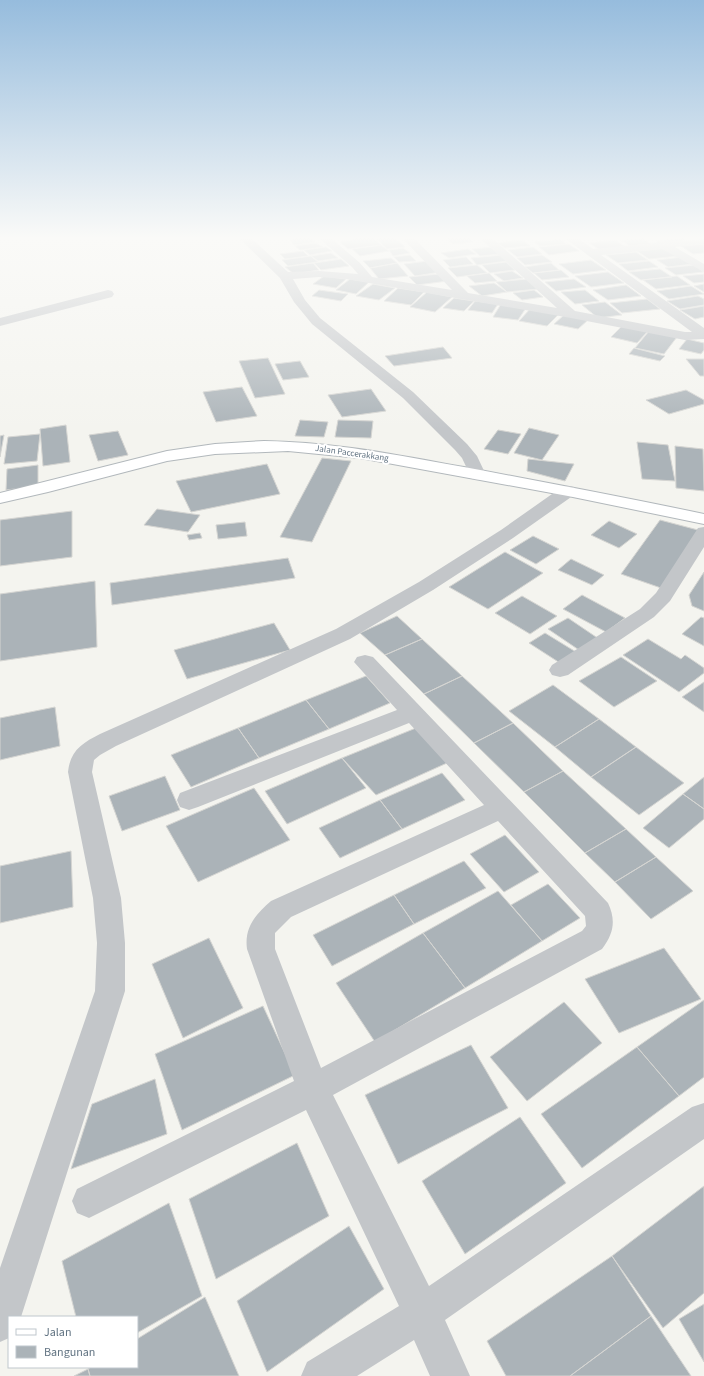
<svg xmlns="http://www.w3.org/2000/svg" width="704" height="1376" font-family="'Source Sans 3',sans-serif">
<rect width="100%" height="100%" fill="#f4f4ef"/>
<path fill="#abb3b8" stroke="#d5d5d2" d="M296 239H312L315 242 294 245 290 240Z
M357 239H374L381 245 348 249 340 242Z
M377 239H396L405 247 387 249Z
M447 239H470L473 242 453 244Z
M560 239 566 244 540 246 534 242Z
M643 239 651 244 630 246 620 240Z
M683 239 686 241 664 243 657 240Z
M522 240 530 246 505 248 497 243Z
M615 240 626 247 600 250 589 243Z
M315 243 323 247 300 250 295 246Z
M569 244 579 251 549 255 539 247Z
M704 244V253L693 254 681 246Z
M381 245 389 251 360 256 352 249Z
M326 247 332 251 310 255 304 250Z
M493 247 500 254 480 256 472 249Z
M533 247 542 254 517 257 508 250Z
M403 248 410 253 393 256 389 250Z
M667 248 680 256 649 259 637 251Z
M468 249 476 254 449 258 441 253Z
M303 251 308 256 285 259 280 254Z
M636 252 648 260 618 263 606 255Z
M331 253 338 258 318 261 311 256Z
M410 255 416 261 399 262 394 257Z
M502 255 508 261 477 265 471 258Z
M542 255 552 262 525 265 517 258Z
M311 256 318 262 288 266 282 260Z
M466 257 473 264 450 267 443 260Z
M682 257 693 264 668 267 657 260Z
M391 258 397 263 370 268 363 261Z
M341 259 349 266 321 270 314 263Z
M591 260 606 270 573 274 559 264Z
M428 261 441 272 415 276 404 264Z
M649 261 658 267 628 271 619 264Z
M506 262 515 270 490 273 482 265Z
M313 263 319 270 294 274 285 267Z
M397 263 408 276 379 279 370 268Z
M551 263 559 270 533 273 525 267Z
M477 265 487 273 457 277 448 268Z
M694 265 704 272 676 275 665 268Z
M660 269 672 277 641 280 629 272Z
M561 270 569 277 542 280 534 273Z
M512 271 523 278 504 281 494 274Z
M608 272 624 283 591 287 575 276Z
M489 273 497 281 475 283 467 276Z
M439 274 448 281 417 285 409 277Z
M704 274V282L694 283 683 276Z
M324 276 346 279 336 288 313 284Z
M677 276 690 285 656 289 643 280Z
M350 279 369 282 356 294 336 290Z
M527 279 538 289 507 292 496 282Z
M574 279 586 287 556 291 545 282Z
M494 283 507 292 482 296 469 286Z
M373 284 395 288 379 300 356 296Z
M704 284V292L694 286Z
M626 285 641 296 608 300 593 290Z
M691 286 704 294 669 299 657 291Z
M398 288 424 292 411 305 384 301Z
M319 290 348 294 341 301 312 296Z
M534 290 543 297 522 300 513 293Z
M585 290 599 301 575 304 561 292Z
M427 292 452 297 435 312 410 307Z
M698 296 704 299V305L680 309 667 301Z
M454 298 474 301 464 311 443 308Z
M647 299 660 309 622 313 610 303Z
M475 301 498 304 492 313 468 310Z
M605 302 622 315 598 318 582 305Z
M501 304 526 308 518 320 493 317Z
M704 306V317L695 319 680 310Z
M530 309 559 314 547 326 519 321Z
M564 315 588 320 578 329 554 324Z
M622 326 648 331 637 343 611 337Z
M649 331 677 337 664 354 635 348Z
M687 339 704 343V350L701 354 679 349Z
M443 347 452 358 394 366 385 356Z
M634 348 665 356 660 361 629 354Z
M268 358 285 394 255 398 239 361Z
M686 359H704V376H700Z
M300 361 309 377 283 380 275 364Z
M242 387 257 416 216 422 203 392Z
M371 389 386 411 342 417 328 395Z
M686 390 704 400V404L669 414 646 400Z
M300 420 328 422 324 437 295 436Z
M338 420 373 421 371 438 335 437Z
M66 425 70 462 43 466 40 429Z
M529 428 559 435 542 460 514 453Z
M498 430 521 434 508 454 484 449Z
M118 431 128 455 98 461 89 435Z
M40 434 37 461 4 464 8 437Z
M4 435 0 457V436Z
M637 442 668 445 675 481 642 479Z
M675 446 703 449 704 491 676 488Z
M322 458 351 461 312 542 280 537Z
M528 459 574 464 565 481 527 471Z
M267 464 280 494 191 512 176 481Z
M38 465V486L6 490 7 469Z
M157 509 200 515 188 532 144 525Z
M72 511V557L0 566V520Z
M660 520 698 530 661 588 621 574Z
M609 521 637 534 619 548 591 535Z
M245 522 247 536 218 539 216 525Z
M200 533 202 538 189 540 187 535Z
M533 536 559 549 536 564 510 550Z
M505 552 543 573 488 609 449 587Z
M288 558 295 578 112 605 110 583Z
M571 559 604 575 592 585 558 570Z
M704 572V611L692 606 689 595Z
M95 581 97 647 0 661V594Z
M582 595 625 618 606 632 563 609Z
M522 596 557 616 530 634 495 613Z
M397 616 422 639 385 655 360 633Z
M701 617 704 618V646L682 634Z
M568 618 599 639 579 650 548 629Z
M274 623 290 650 187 679 174 650Z
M545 633 576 652 560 663 529 643Z
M422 639 462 676 424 694 385 655Z
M648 639 681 659 685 655 704 668V673L679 692 623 655Z
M621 657 657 681 614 707 579 681Z
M366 676 390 703 329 729 306 700Z
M462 676 513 723 474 743 424 694Z
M704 682V712L682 697Z
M553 685 599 719 555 747 509 711Z
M306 700 329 729 259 758 238 728Z
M55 707 60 746 0 760V718Z
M599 719 636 747 591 777 555 747Z
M513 723 563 771 524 792 474 743Z
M238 728 259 758 191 787 171 755Z
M416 728 447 763 376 795 342 758Z
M636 747 684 783 639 815 591 777Z
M342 758 366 788 287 824 265 791Z
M563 771 626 829 585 853 524 792Z
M442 773 465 800 402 829 380 800Z
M165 776 180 810 122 831 109 796Z
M704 777V809L683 794Z
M254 788 290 840 198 882 166 826Z
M683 794 704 809V819L669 848 643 828Z
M380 800 402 829 340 858 319 828Z
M626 829 656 857 615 882 585 853Z
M505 835 539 872 504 892 470 854Z
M71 851 73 907 0 923V866Z
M656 857 693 891 651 919 615 882Z
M464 861 486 888 414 924 394 895Z
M548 884 580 918 542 941 511 905Z
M498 891 542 941 465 988 423 933Z
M394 895 414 924 332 966 313 935Z
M423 933 465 988 375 1042 336 983Z
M209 938 243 1008 183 1038 152 964Z
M664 948 701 999 619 1033 585 979Z
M704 1000V1077L679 1096 637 1047Z
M564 1002 602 1043 527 1101 490 1057Z
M263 1006 295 1075 182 1130 155 1054Z
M471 1045 508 1108 398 1164 365 1095Z
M637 1047 679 1096 582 1168 541 1114Z
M155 1079 167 1134 71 1169 92 1104Z
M520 1117 566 1183 465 1254 422 1181Z
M297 1143 329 1216 216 1279 189 1199Z
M704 1186V1293L663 1328 612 1256Z
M169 1203 202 1296 137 1333V1317H76L62 1261Z
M349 1226 384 1289 267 1372 237 1301Z
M612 1256 651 1316 570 1376H506L487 1341Z
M205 1297 239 1376H90L88 1369 91 1367H137V1339Z
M704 1304V1362L679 1319Z
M651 1316 691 1376H570Z
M88 1369 90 1376H74Z"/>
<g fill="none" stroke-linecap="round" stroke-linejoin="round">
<defs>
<path id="secondary" d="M264 441C333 442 396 455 464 467 544 482 624 497 704 514V524L568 496 360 458 288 451 215 454 167 461 48 492 0 503V493L167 451 215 444Z"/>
</defs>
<use href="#secondary" stroke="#b2b8bc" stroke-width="2"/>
<path fill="#c3c6c9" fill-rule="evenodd" d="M240 239H252L288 272 319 271 358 274 352 267 320 239H332L360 263 372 277 452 290 403 239H415L468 293 557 308 481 239H493L575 311 685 332H692L566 239H579L593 249 655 243 660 240 666 242 704 239V244L675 247 704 264V272L662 249 601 255 704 328V339L685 340 571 318 346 279 319 277 293 279 305 300 320 318 413 392 467 444 477 456 486 475 484 479 478 480 472 479 462 458 455 450 403 398 312 324 294 302 280 278Z
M108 290 112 291 114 294 112 297 0 326V318Z
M568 486 574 487 577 491 574 495 513 538 433 590 350 639 116 746 100 755 94 760 92 772 121 898 125 943V991L21 1317H9V1338L0 1342V1268L95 991 97 943 93 898 68 772C70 751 82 743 100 734L336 629 419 582 501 530 562 487Z
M704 527V547L670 601 654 617 568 675 560 677 552 675 549 670 552 665 640 609 656 593 698 528Z
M365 655 373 657 608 903C616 920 614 933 602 949L333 1095 429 1286 692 1107 704 1103V1139L445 1320 470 1376H430L414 1340 357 1376H301L307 1362 399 1306 306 1110 89 1218 77 1213 72 1201 77 1189 294 1081 247 949C244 927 256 914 271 901L484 805 409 723 198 807 189 810 180 807 177 800 180 793 397 710 354 662 357 657ZM498 821 585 916 586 926 582 931 321 1068 275 949V933L291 917Z"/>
<use href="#secondary" fill="#fff" fill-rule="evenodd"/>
</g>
<linearGradient id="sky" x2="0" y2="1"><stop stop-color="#96bcdd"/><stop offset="0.55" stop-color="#fafaf8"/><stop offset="1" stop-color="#fafaf8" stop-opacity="0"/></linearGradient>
<rect width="704" height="432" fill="url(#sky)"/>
<g text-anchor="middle" stroke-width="4" stroke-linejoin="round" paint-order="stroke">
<g font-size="9" fill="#617382" stroke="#fff">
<text transform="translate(352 453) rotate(8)" y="3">Jalan Paccerakkang</text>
</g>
</g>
<rect x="8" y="1316" width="130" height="52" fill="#ffffff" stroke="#c0c7cd"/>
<rect x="16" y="1329" width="20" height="6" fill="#ffffff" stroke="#c0c7cd"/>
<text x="44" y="1336" font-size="12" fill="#617382">Jalan</text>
<rect x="16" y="1346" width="20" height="12" fill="#abb3b8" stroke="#c0c7cd"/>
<text x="44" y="1356" font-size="12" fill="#617382">Bangunan</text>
</svg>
